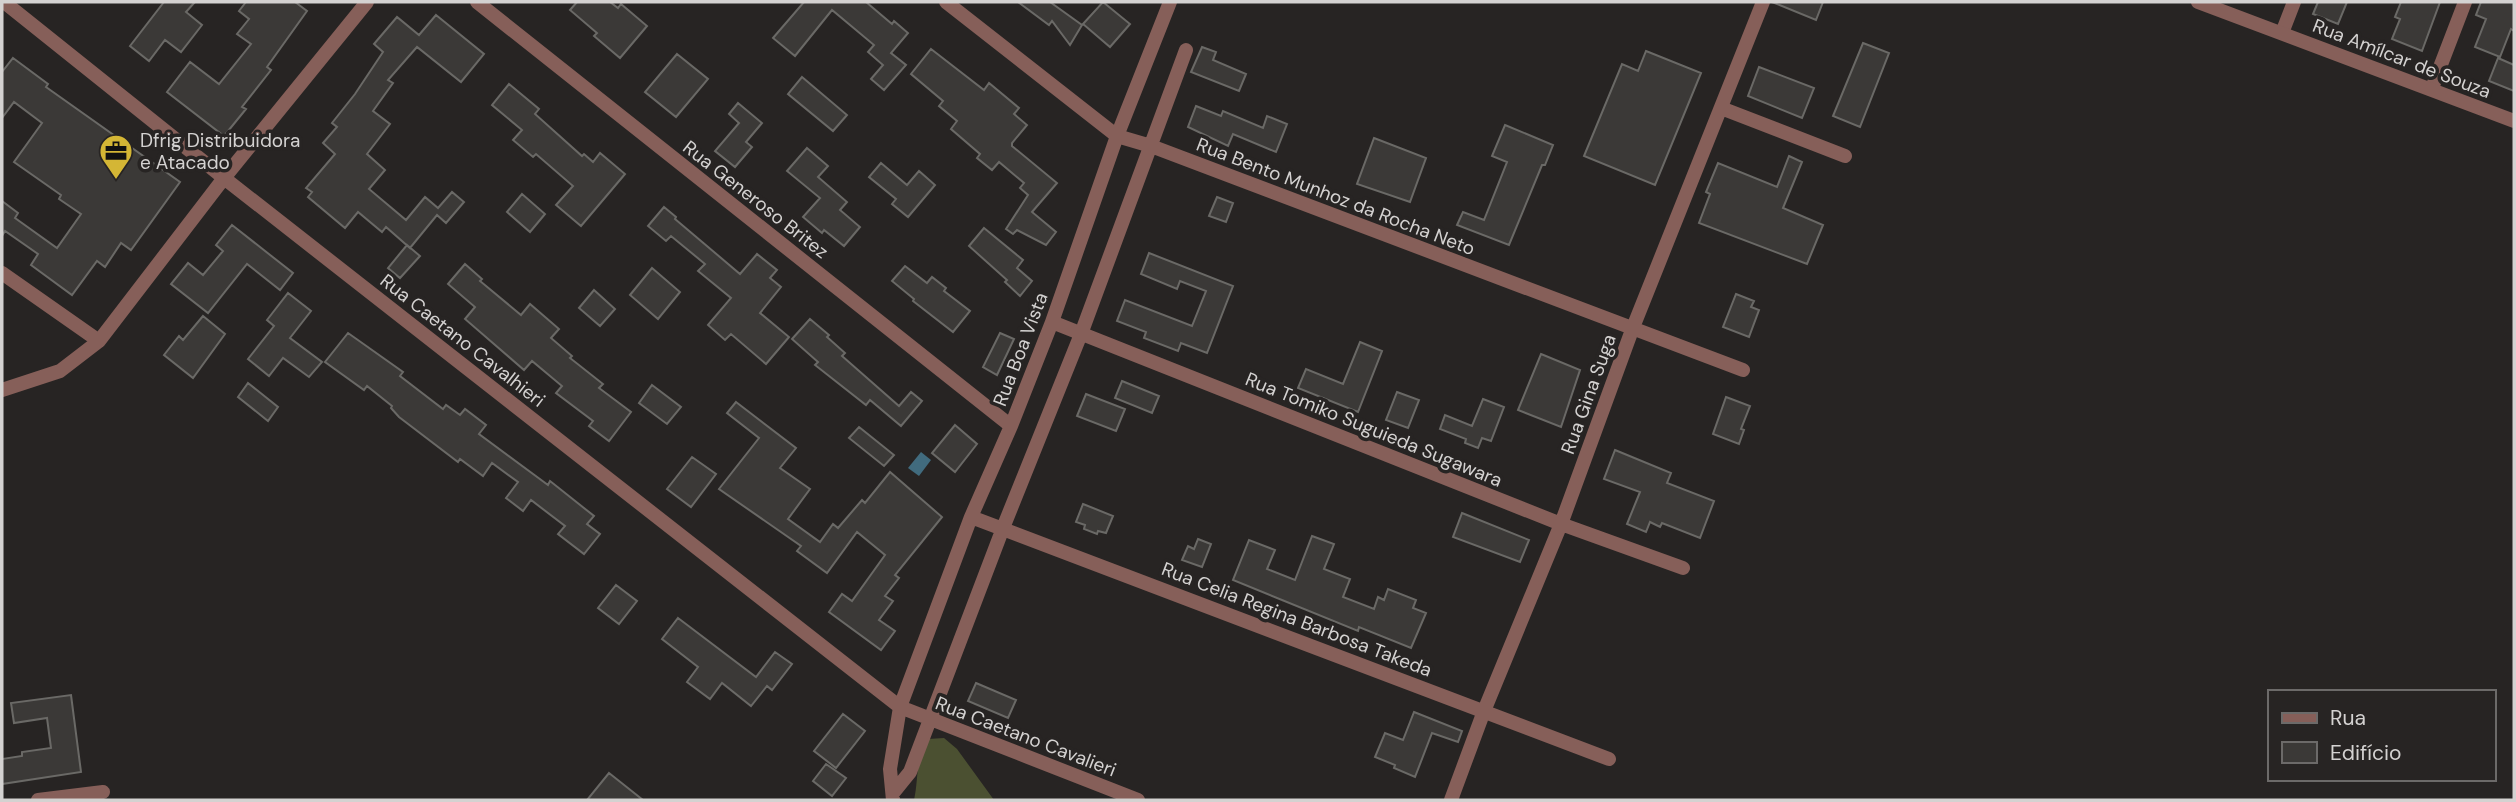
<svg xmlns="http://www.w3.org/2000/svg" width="2516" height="802" font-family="'DM Sans',sans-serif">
<rect width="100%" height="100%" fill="#272423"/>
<path fill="#4b5031" d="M944 738 957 749 994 800H914C919 778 915 758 928 739Z"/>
<path fill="#416b7e" d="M921 452 931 460 919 476 908 468Z"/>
<path fill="#3b3937" stroke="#6a6966" stroke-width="2" d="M164 2H195L186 12 202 25 181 52 165 40 149 61 130 46Z
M246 2H295L307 11 267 67 271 70 242 107 246 109 224 136 167 92 190 62 219 84 251 44 237 34 249 19 239 11Z
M577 2H610L618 8 621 4 647 26 620 58 594 36 597 33 570 10Z
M804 2H866L892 24 894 21 908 33 891 53 906 65 884 90 871 79 883 65 868 52 874 45 832 10 795 56 773 38Z
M1018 2H1050L1082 25 1070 45 1052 21 1049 25Z
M1103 2 1130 24 1110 47 1083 24Z
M1772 2H1823L1816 20Z
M2318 2H2347L2338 24 2313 14Z
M2401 2H2440L2422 51 2392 39 2400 19 2395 17Z
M2481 2H2514V31L2511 29 2500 57 2475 47 2486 19 2476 15Z
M436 15 484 54 461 82 417 47 388 80 393 83 373 111 390 124 367 154 385 170 369 189 406 220 425 197 438 208 452 192 464 202 446 223 437 215 410 248 386 227 382 232 358 212 345 228 308 197 312 192 306 188 335 154 323 143 337 127 332 123 355 94 383 52 374 44 397 17 419 35Z
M1863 43 1889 53 1860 127 1833 116Z
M1202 47 1216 52 1213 60 1246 74 1239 91 1191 72Z
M931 49 984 90 989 83 1019 108 1014 114 1027 125 1012 143V146L1057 183 1032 212 1056 232 1046 245 1017 230 1013 234 1006 229 1028 195 1020 188 1024 183 999 162 992 170 977 158 980 154 951 129 957 121 939 106 943 101 911 74Z
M1646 51 1701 73 1655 185 1584 156 1622 64 1638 71Z
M677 54 708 79 676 117 645 92Z
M13 58 48 84 46 87 180 182 131 250 121 243 105 267 97 261 72 295 31 265 38 254 5 231 2 236V201L18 213 15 218 57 248 81 214 59 199 61 195 14 162 42 123 14 102 2 118V72Z
M2498 58 2514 65V91L2489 81Z
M1759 67 1814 88 1802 118 1748 96Z
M802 77 847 115 833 131 788 94Z
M509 84 539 109 535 114 582 156 584 154 593 162 600 153 625 174 581 226 556 205 573 186 536 154 533 157 513 140 522 130 492 105Z
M738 103 762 123 746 142 752 147 735 167 715 151 739 123 729 114Z
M1196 106 1221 116 1223 111 1263 128 1267 116 1287 124 1276 152 1233 134 1228 146 1188 127Z
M1505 125 1553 145 1545 165H1542L1509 245 1457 225 1463 212 1484 220 1507 162 1492 156Z
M1374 138 1426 158 1410 202 1357 184Z
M807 148 828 166 818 177 847 202 840 210 860 227 844 246 824 230 822 233 803 217 820 198 787 171Z
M1789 156 1802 162 1783 208 1823 225 1807 264 1699 223 1710 194 1706 192 1718 163 1777 187Z
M881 163 907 185 919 171 935 185 908 217 892 204 896 199 869 177Z
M522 194 545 214 530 232 507 212Z
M1217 197 1233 203 1226 222 1209 216Z
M664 207 676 217 675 219 740 274 757 254 777 270 770 278 781 287 760 313 789 337 766 364 731 334 725 340 708 325 731 298 698 271 705 264 671 236 666 241 648 226Z
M232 225 293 273 280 290 247 264 208 313 171 284 188 263 203 275 223 251 216 245Z
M984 228 1023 260 1017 268 1032 281 1020 296 1005 282 1007 280 969 246Z
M407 245 420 256 400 278 388 268Z
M1149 253 1233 286 1207 353 1181 343 1178 351 1144 338 1146 332 1117 321 1125 300 1192 326 1206 291 1180 281 1177 289 1141 274Z
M465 264 482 279 480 281 521 315 530 304 559 329 551 338 572 356 570 358 603 384 599 388 631 412 609 441 589 426 593 421 556 393 562 386 532 361 524 370 465 319 475 307 448 284Z
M905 266 927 283 932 277 946 288 944 291 970 311 953 332 913 301 914 299 892 281Z
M652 268 680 292 658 319 630 295Z
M594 290 615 309 600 326 579 308Z
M288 293 311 311 290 338 322 362 309 377 283 358 269 376 248 359 274 326 267 320Z
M1736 294 1754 301 1751 307 1759 310 1749 337 1723 327Z
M203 316 225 334 193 378 164 355 179 336 183 340Z
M810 319 829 335 827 337 845 353 842 356 899 406 911 392 922 401 901 426 870 400 866 405 815 365 818 362 792 339Z
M348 333 403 372 400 376 443 409 446 405 460 415 465 409 486 425 479 434 548 485 550 481 594 516 587 524 600 534 584 554 558 534 565 526 531 500 523 511 506 498 518 482 492 463 483 476 460 459 458 462 399 417 391 408 392 406 367 386 364 390 325 362Z
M1000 333 1014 339 997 375 983 367Z
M1360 342 1382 351 1358 412 1298 388 1306 369 1343 384Z
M1541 354 1580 370 1561 427 1518 410Z
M1122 381 1159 396 1152 413 1115 398Z
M248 383 278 407 268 421 238 397Z
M652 385 681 407 667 424 639 403Z
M1397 392 1419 400 1408 428 1386 420Z
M1086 394 1125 409 1116 431 1077 416Z
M1726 397 1750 406 1741 429 1744 430 1739 444 1713 434Z
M1483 399 1504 407 1491 441 1482 438 1478 448 1465 443 1466 439 1440 429 1445 415 1472 426Z
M736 402 796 448 780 468 810 489 788 519 820 542 833 524 838 528 862 500 865 503 890 472 942 517 895 575 899 578 885 596 893 601 879 620 895 631 881 650 829 612 842 594 852 601 885 555 857 532 827 573 797 551 801 546 719 489 759 438 727 413Z
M955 425 977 444 955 472 932 453Z
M859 427 894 455 884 466 849 438Z
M1615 450 1671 473 1667 483 1714 501 1700 538 1662 523 1660 527 1650 522 1646 532 1627 524 1640 492 1604 479Z
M692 457 716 474 691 507 667 489Z
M1083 504 1113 516 1106 533 1098 531 1097 534 1084 529 1085 525 1076 522Z
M1462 513 1529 540 1520 562 1453 537Z
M1312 536 1334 544 1324 569 1350 579 1343 597 1374 609 1378 597 1384 600 1388 589 1416 600 1413 608 1426 613 1411 648 1359 627 1358 631 1233 580 1249 540 1275 550 1267 569 1295 580Z
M1198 539 1211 544 1202 567 1182 560 1188 546 1194 549Z
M616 585 637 601 619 624 598 608Z
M678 618 756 677 775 652 792 664 772 690 767 686 751 706 722 683 710 699 687 682 698 667 662 639Z
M976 683 1016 700 1008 718 968 701Z
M71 695 81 772 2 784V759L22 756V752L51 748 47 718 14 723 11 703Z
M1414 712 1462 731 1458 742 1432 733 1415 777 1394 768 1395 765 1375 757 1385 733 1403 740Z
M843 714 865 731 836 768 814 751Z
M826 764 846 778 832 796 813 781Z
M609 773 643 800H587Z"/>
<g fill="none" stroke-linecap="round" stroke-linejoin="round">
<path stroke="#865f59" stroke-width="14" d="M4 2 224 178 900 707 1138 800
M477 2 1011 426
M946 2 1117 136 1151 146 1743 370
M2282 33 2294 2
M2432 88 2465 2
M1721 108 1845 156
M2 273 99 341
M1052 322 1561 524 1683 568
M2 390 60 371 99 341 224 178 367 2
M971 517 1609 759
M893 793 910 772 1003 528 1081 334 1186 50
M38 800 103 792
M893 800 890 769 900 707 971 517 1011 426 1052 322 1117 136 1170 2
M1451 800 1484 711 1561 524 1632 330 1763 2"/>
<path stroke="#865f59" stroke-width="14" d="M2198 2 2514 121"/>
</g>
<defs>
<symbol id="office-pin" viewBox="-11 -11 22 30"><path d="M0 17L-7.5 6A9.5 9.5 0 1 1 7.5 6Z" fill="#d4b635" stroke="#272423"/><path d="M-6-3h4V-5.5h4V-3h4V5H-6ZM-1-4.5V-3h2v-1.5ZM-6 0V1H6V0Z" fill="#111"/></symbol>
</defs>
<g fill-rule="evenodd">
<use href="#office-pin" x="97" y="132" width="38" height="52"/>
</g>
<g text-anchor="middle" stroke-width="7" stroke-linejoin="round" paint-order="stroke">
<g font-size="19" fill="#d4d2d1" stroke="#272423">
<text transform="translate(2402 58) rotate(21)" y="7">Rua Amílcar de Souza</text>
<text transform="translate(1336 196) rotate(21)" y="7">Rua Bento Munhoz da Rocha Neto</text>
<text transform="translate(756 199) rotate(38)" y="7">Rua Generoso Britez</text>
<text transform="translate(463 340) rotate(38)" y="7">Rua Caetano Cavalhieri</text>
<text transform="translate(1020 349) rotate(-69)" y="7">Rua Boa Vista</text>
<text transform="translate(1588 394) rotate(-70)" y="7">Rua Gina Suga</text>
<text transform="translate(1374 429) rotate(22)" y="7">Rua Tomiko Suguieda Sugawara</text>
<text transform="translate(1297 619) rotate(21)" y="7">Rua Celia Regina Barbosa Takeda</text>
<text transform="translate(1026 736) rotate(21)" y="7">Rua Caetano Cavalieri</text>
</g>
<g font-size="19" fill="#d4d2d1" stroke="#272423" text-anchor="start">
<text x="140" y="147">Dfrig Distribuidora<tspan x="140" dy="22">e Atacado</tspan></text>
</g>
</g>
<rect width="2516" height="802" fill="none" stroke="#d4d2d1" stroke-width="7"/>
<rect x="2268" y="690" width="228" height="91" fill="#272423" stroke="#6c6a69" stroke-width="2"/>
<rect x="2282" y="713" width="35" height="10" fill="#865f59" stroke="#6c6a69" stroke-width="2"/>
<text x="2330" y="725" font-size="21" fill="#d4d2d1">Rua</text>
<rect x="2282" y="742" width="35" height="21" fill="#3b3937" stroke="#6c6a69" stroke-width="2"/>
<text x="2330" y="760" font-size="21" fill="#d4d2d1">Edifício</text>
</svg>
